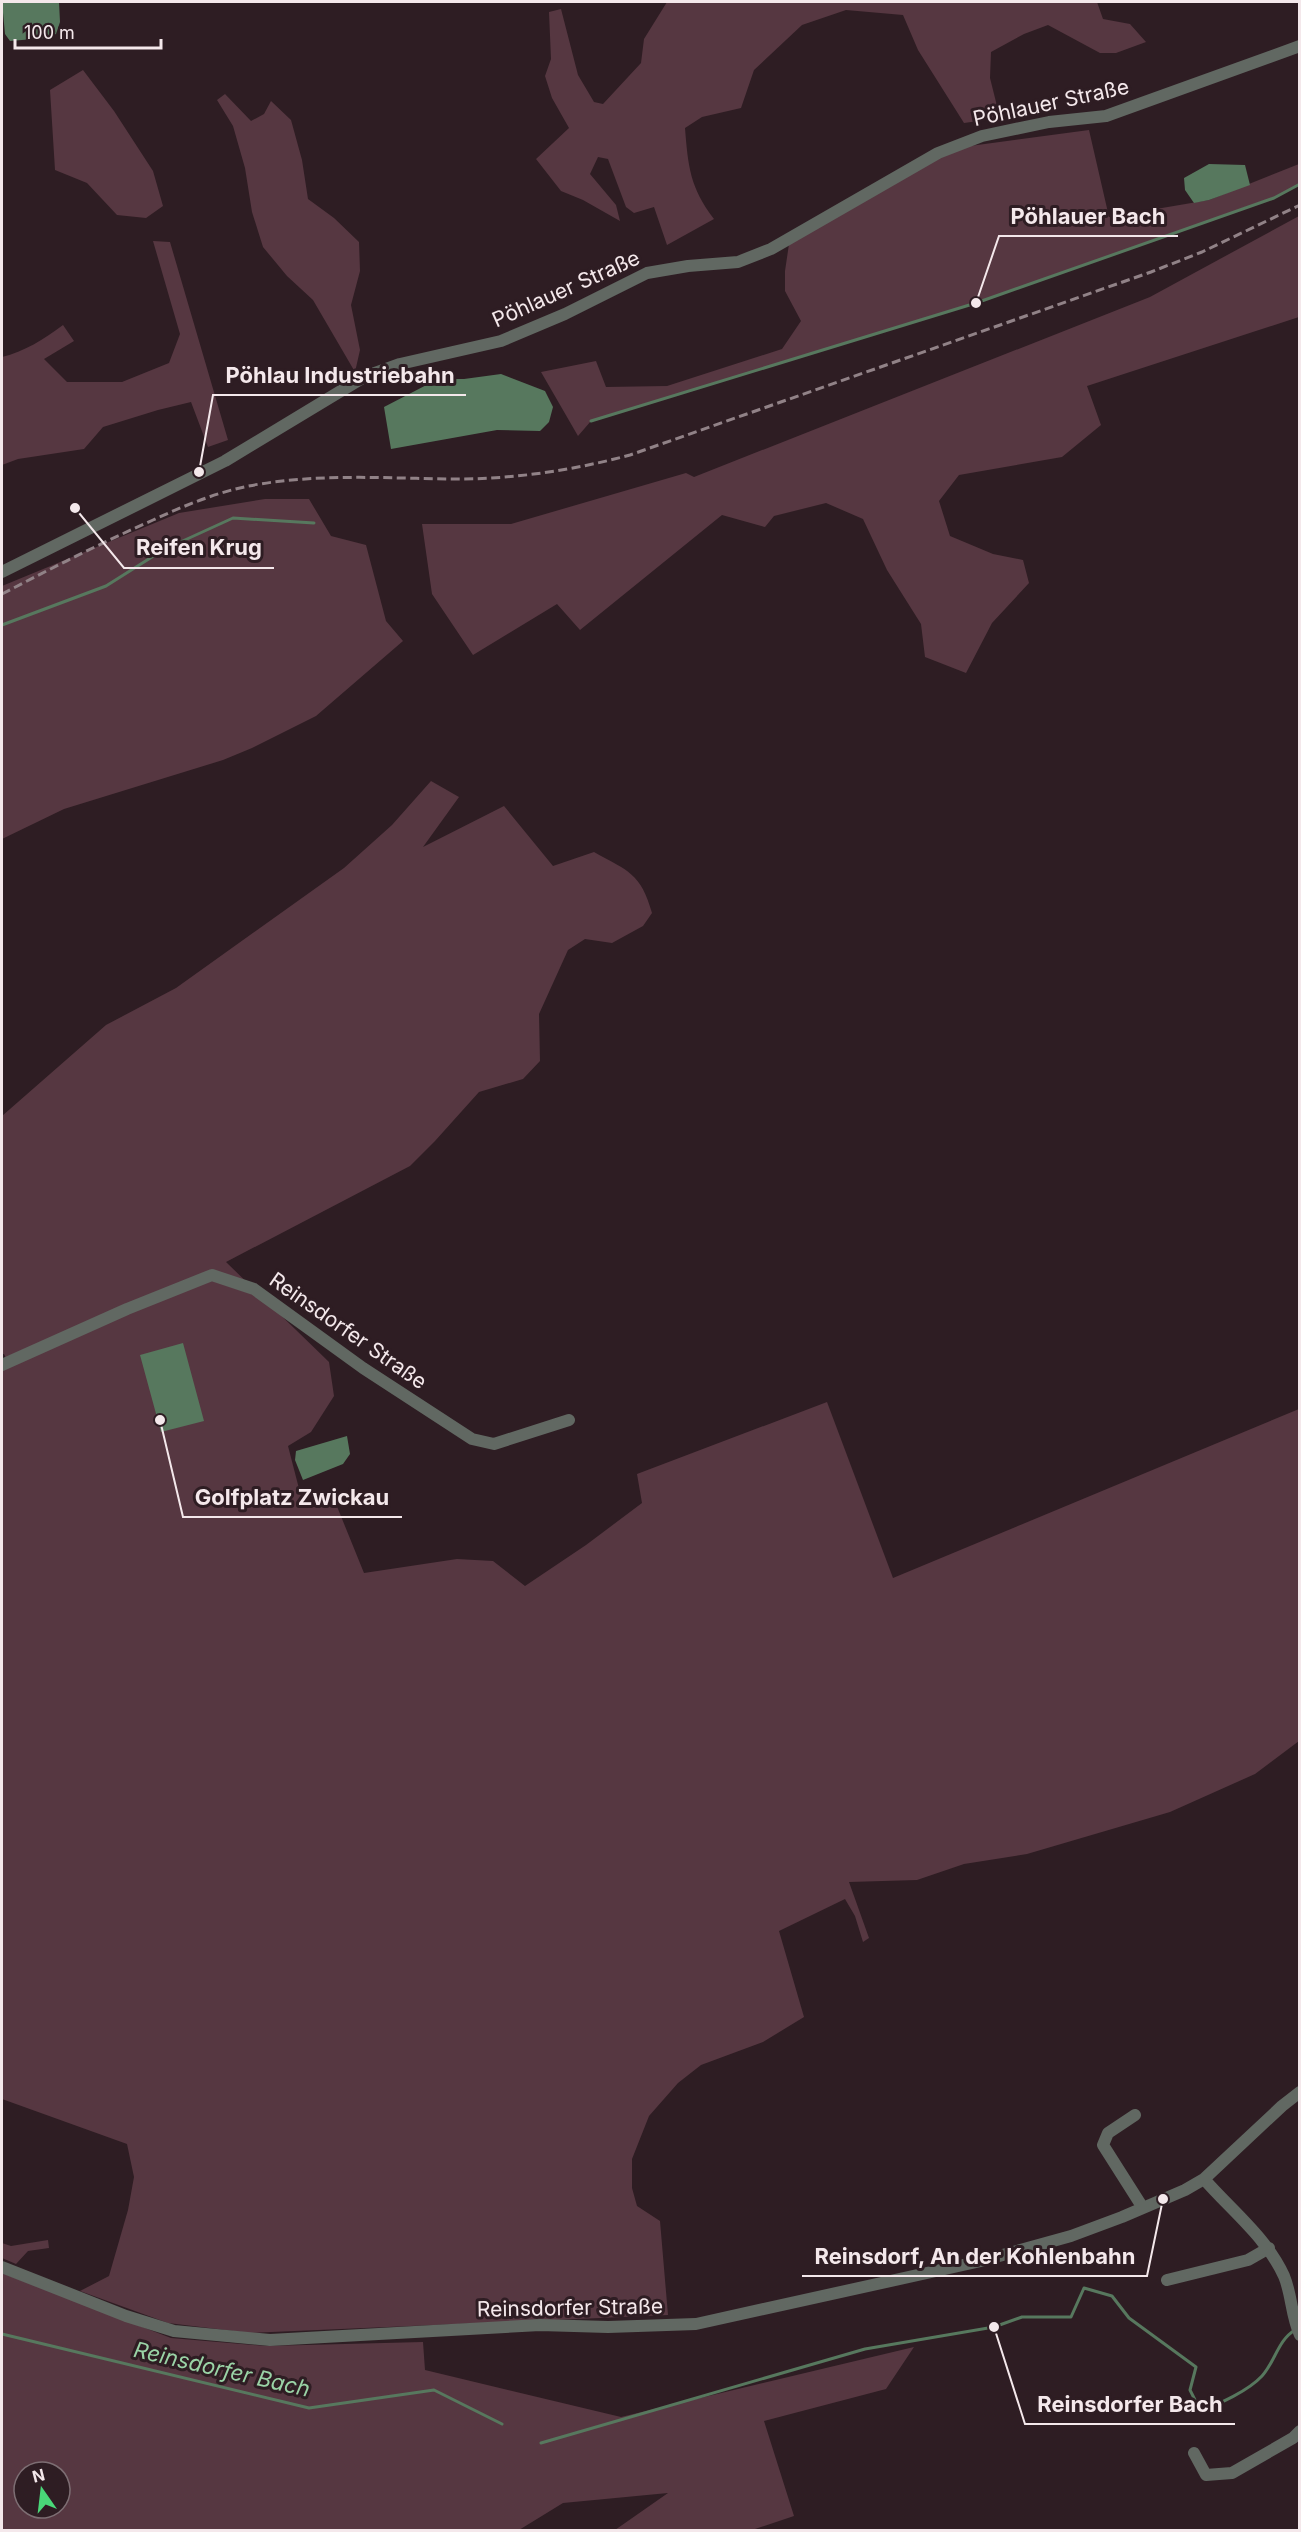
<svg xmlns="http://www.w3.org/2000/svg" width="1301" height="2532" font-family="Inter,sans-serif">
<rect width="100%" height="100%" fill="#2e1d23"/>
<path fill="#563741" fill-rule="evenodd" d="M667 2H1097L1103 19 1130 24 1146 42 1116 53H1100L1048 25 1024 34 991 52 990 78 1000 118 964 123 918 50 903 15 846 10 802 25 754 70 741 108 702 117 685 128C688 166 690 188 714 219L667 245 654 207 634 213 626 207 608 159 598 157 590 174 616 205 620 221 583 200 561 191 536 159 569 128 552 98 545 76 551 59 549 12 561 9 578 75 594 102 603 104 641 63 644 39Z
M83 70 114 111 153 171 163 206 146 218 117 215 87 183 55 170 50 90Z
M225 94 251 121 264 114 271 101 291 120 302 160 308 199 334 218 359 242 360 271 351 305 360 350 355 372 313 300 287 276 263 247 252 212 245 168 233 126 217 100Z
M1089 130 1109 217 1209 200 1299 164V184L1274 198 976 303 591 421 578 436 541 372 596 361 606 387 667 386 782 349 801 321 785 291V271L789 244 941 156 970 146Z
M1299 216V317L1087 386 1101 425 1062 457 959 475 939 501 950 536 993 554 1023 560 1029 583 992 623 966 673 925 657 921 624 887 570 863 519 826 503 774 516 765 527 722 515 580 630 557 604 473 655 432 594 422 524H511L686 473 694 477 1150 297Z
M153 241 170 242 228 440 208 447 191 402 158 410 103 427 84 449 18 459 2 465V357C24 352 44 339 63 325L74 341 44 359 67 382H122L169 363 180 334Z
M265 499H309L331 536 366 545 386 621 403 641 316 716 252 748 223 760 64 809 2 839V586L179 513Z
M431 781 459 797 423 847 504 806 553 866 594 852C628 871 641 873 652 913L643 926 612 943 585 939 568 950 539 1014 540 1061 523 1079 479 1092 435 1141 410 1166 226 1262 329 1362 334 1396 311 1432 288 1446 304 1508 336 1504 364 1573 457 1559 493 1561 525 1586 586 1545 642 1503 637 1474 827 1402 893 1578 1299 1409V1741L1255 1774 1170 1812 1027 1854 964 1864 917 1880 849 1882 869 1938 863 1942 855 1916 845 1899 779 1931 804 2017 763 2042 701 2065 678 2083 649 2116 632 2159V2188L637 2206 660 2221 668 2315 250 2333 168 2323 80 2291 109 2276 128 2210 134 2177 127 2144 2 2099V1369L9 1364 4 1354H2V1116L106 1025 176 988 344 868 392 825Z
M48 2240 49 2248 28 2251 16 2264 2 2258V2243L11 2246Z
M2 2273 171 2338 266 2346 423 2342 425 2370 621 2417 914 2347 886 2389 764 2421 794 2516 752 2530H615L668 2493 563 2503 519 2530H2ZM24 2472H60V2508H24Z"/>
<path fill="#57785e" d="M2 2H59L60 22 56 34 46 38 10 41 5 34Z
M1209 164 1245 165 1250 185 1209 200 1194 203 1185 190 1184 178Z
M501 374 545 391 553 407 549 422 540 431 497 430 391 449 384 407 438 379H464Z
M183 1343 204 1421 161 1432 140 1355Z
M347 1436 350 1454 343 1464 303 1480 295 1460 296 1451Z"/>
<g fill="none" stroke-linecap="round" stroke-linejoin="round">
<path stroke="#57785e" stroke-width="3" d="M591 421 976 303 1274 198 1300 184
M2 625 106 586 163 550 233 518 314 523
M2 2334 309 2408 434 2390 502 2424
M541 2443 865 2349 994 2327 1022 2317H1071L1084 2288 1112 2296 1129 2318 1196 2367 1190 2390 1200 2410C1219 2405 1249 2390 1262 2376 1275 2362 1278 2340 1295 2330"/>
<path stroke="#616862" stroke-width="12" d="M2 572 225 461 364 377 400 364 501 341 565 314 647 273 688 266 738 262 771 249 938 153 982 136 1049 122 1106 116 1300 46
M2 1365 127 1309 212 1275 254 1289 363 1368 472 1439 494 1444 569 1420
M1135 2115 1108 2133 1103 2145 1143 2208
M1204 2179C1231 2210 1267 2238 1284 2276 1292 2295 1291 2316 1300 2335
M2 2267 126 2316 174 2331 270 2340 540 2325 608 2327 696 2324 981 2261 1071 2236 1122 2217 1185 2190 1204 2179 1282 2106 1300 2092
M1167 2280 1248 2260 1269 2248
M1194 2453 1206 2475 1232 2473 1293 2438 1300 2431"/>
<path stroke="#918287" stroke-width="3" stroke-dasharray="9 4.5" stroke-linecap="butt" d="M2 594C52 568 101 543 153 520 188 504 222 490 260 484 322 474 384 478 446 479 508 480 571 471 630 455L1151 272 1202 252 1300 205"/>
</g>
<g text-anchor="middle" stroke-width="6" stroke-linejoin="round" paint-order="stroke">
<g font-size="21" fill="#f4e8eb" stroke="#2e1d23">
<text transform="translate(1051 103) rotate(-12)" y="7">Pöhlauer Straße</text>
<text transform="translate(566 289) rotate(-24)" y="7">Pöhlauer Straße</text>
<text transform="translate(348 1331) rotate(35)" y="7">Reinsdorfer Straße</text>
<text transform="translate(570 2308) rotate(-1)" y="7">Reinsdorfer Straße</text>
</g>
<g font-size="22" font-style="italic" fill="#9ad3a6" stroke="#2e1d23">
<text transform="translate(222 2369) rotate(13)" y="8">Reinsdorfer Bach</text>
</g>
</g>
<path fill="none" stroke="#f4e8eb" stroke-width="2" d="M976 303L999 236H1178M199 472L213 395H466M75 508L124 568H274M160 1420L183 1517H402M1163 2199L1147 2276H802M994 2327L1025 2424H1235"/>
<g fill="#f4e8eb" stroke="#2e1d23" stroke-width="2">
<circle cx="976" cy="303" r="6"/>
<circle cx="199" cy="472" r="6"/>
<circle cx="75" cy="508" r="6"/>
<circle cx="160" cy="1420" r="6"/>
<circle cx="1163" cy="2199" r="6"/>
<circle cx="994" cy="2327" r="6"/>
</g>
<g font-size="22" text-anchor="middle" font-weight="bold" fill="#f4e8eb" stroke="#2e1d23" stroke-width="6" stroke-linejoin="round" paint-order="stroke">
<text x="1088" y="224">Pöhlauer Bach</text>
<text x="340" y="383">Pöhlau Industriebahn</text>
<text x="199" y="555">Reifen Krug</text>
<text x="292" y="1505">Golfplatz Zwickau</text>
<text x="975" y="2264">Reinsdorf, An der Kohlenbahn</text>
<text x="1130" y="2412">Reinsdorfer Bach</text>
</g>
<rect width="1301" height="2532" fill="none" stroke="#f4e8eb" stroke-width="6"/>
<g transform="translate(42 2490) rotate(346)"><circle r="28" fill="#2e1d23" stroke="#7d6e73" stroke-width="1.5"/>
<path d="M0-4.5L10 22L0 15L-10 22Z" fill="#49d778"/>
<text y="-9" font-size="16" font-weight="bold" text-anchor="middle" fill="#f4e8eb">N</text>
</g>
<path d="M15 39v9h146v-9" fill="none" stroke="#f4e8eb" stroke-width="3"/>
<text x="24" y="39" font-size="18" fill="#f4e8eb" stroke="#2e1d23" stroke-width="4.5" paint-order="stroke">100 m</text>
</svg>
